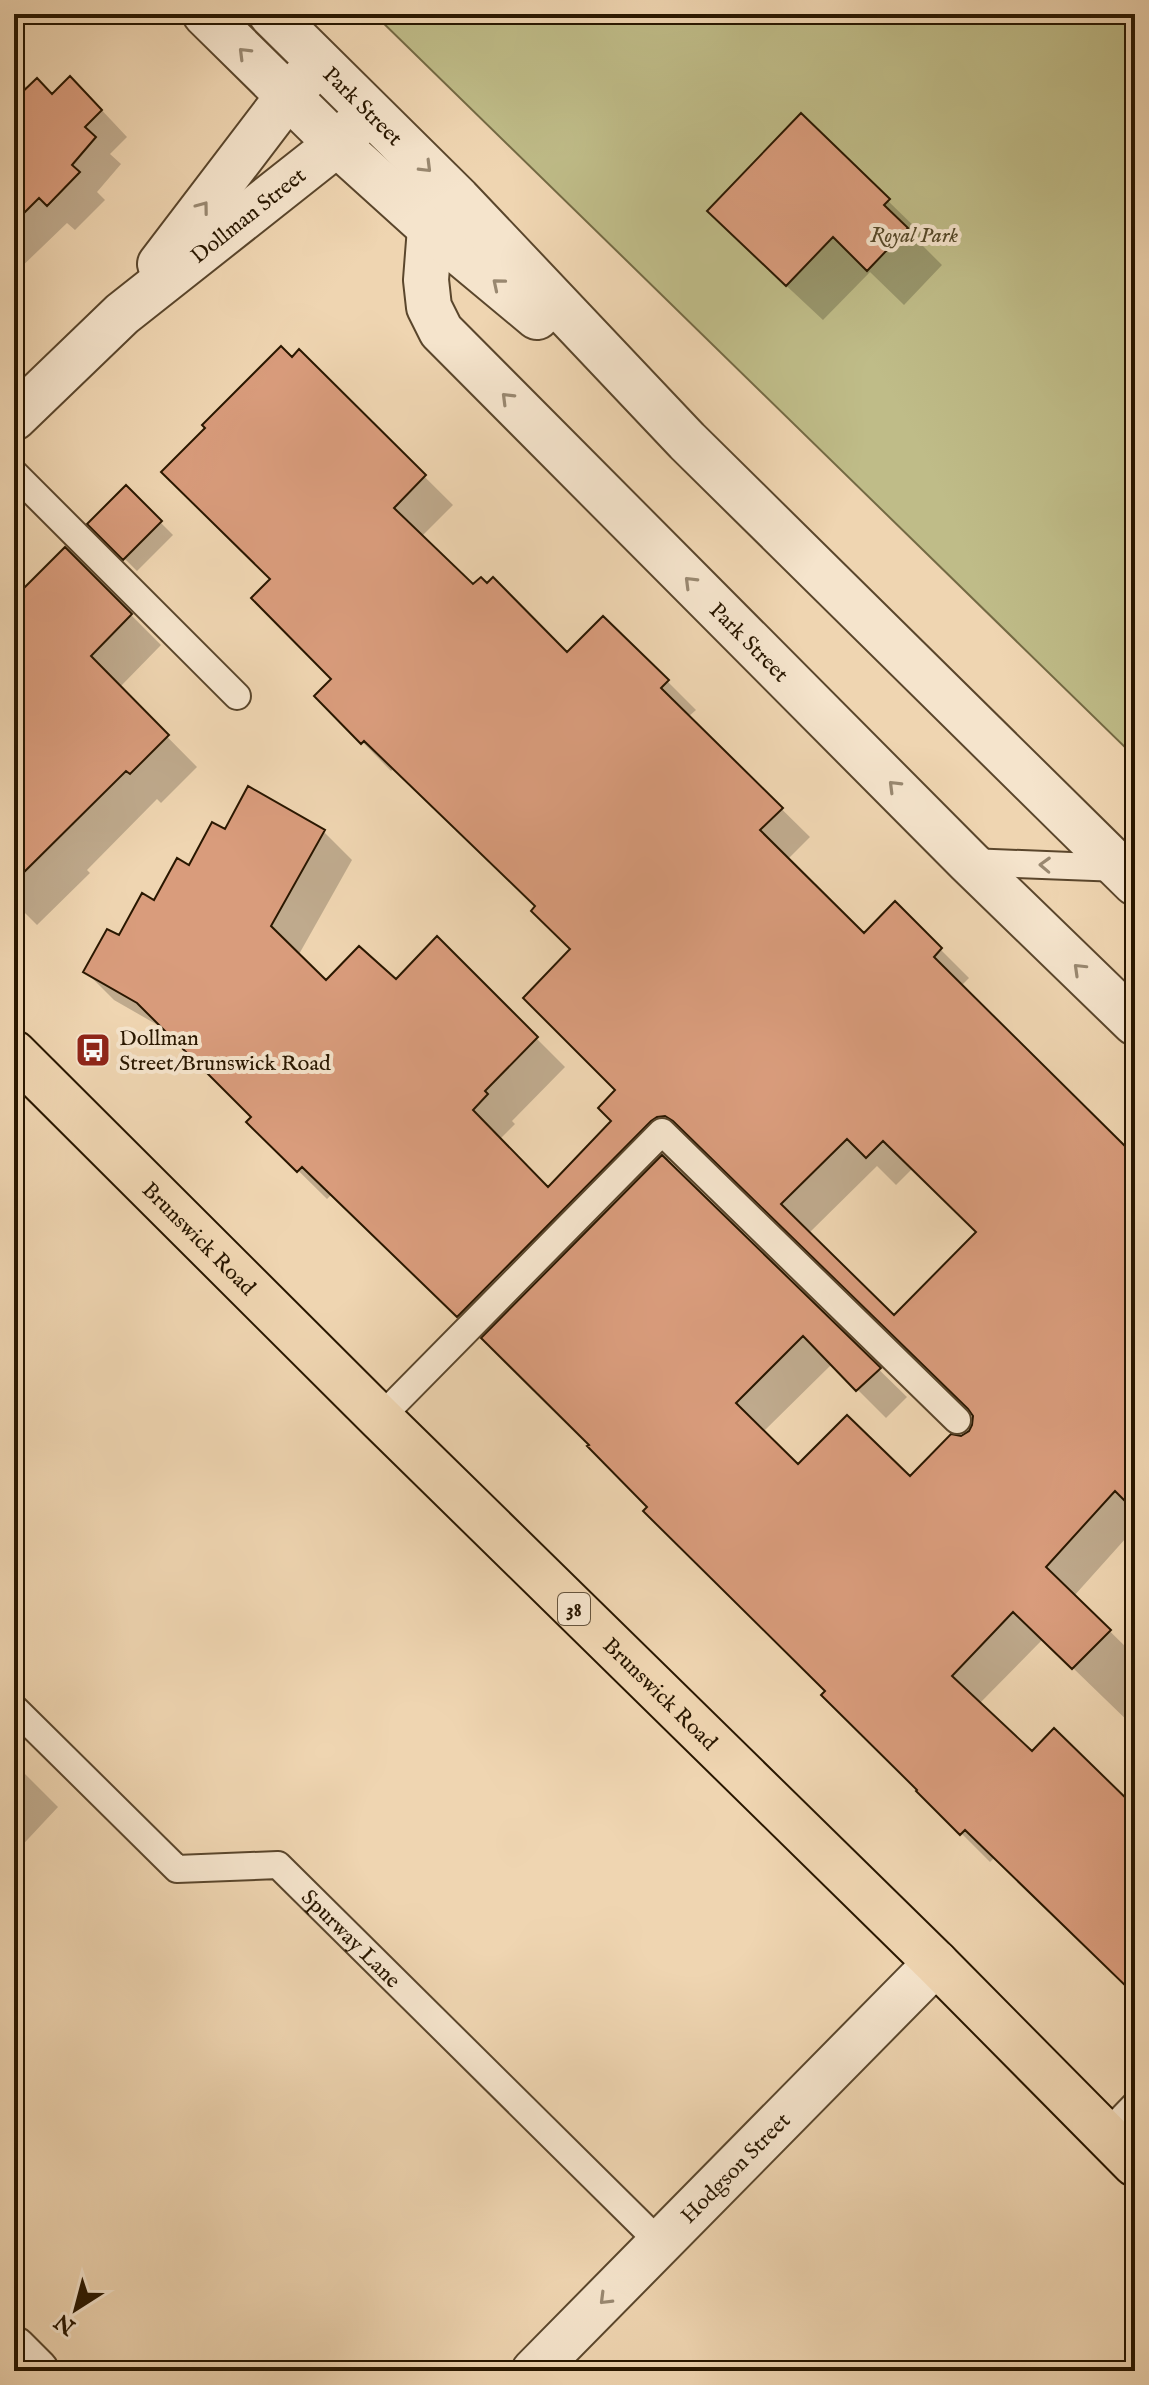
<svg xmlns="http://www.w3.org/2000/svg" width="1149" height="2385" font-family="'IM FELL English',serif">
<rect width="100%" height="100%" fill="#efd5b1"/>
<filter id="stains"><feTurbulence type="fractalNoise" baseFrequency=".0025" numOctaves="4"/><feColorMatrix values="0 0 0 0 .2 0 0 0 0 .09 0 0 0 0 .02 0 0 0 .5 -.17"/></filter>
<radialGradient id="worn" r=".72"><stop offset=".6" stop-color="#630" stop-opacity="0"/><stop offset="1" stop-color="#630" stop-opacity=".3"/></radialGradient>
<path fill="#bfbc88" stroke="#746a44" stroke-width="2" d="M374 14H1135V757Z"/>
<path fill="#0003" fill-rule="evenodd" d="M14 75 28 89 52 96 96 104 127 137 110 154 121 164 97 192 105 200 75 230 67 223 14 274Z
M801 116 925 237 919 242 942 265 904 305 870 272 823 320 745 247Z
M299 352 453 505 421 537 473 587 567 655 667 681 696 710 688 717 810 837 787 860 864 936 895 904 969 978 961 986 1135 1159V1528L1074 1596 1135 1656V1728L1043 1639 979 1704 1032 1754 1135 1809V1994L995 1857 990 1862 919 1791 827 1691 488 1342 486 1344 332 1194 327 1199 249 1122 254 1117 168 1031 114 1000 86 972 225 831H323L352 860 298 956 326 983 396 982 437 939 565 1067 512 1121 515 1124 500 1139 548 1189 614 1121 618 1090 573 950 538 906 394 768 391 771 317 696 334 679 272 579 292 359ZM695 1144 704 1149 971 1409 975 1416 970 1432 910 1479 798 1467 763 1432 832 1364 886 1418 907 1397 666 1162 679 1149 686 1145ZM877 1166 896 1185 913 1168 978 1232 894 1318 808 1234Z
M126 488 173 535 137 571 90 524Z
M65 549 161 645 119 688 197 767 161 803 157 799 87 870 90 873 37 925 14 902V602Z
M14 1763 58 1807 14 1854Z"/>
<path fill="#d99c7c" stroke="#291700" stroke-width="2" fill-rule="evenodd" d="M70 76 102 110 85 127 96 137 72 165 80 172 47 206 39 198 14 223V100L37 78 52 94Z
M801 113 890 199 884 205 908 228 867 271 833 237 786 286 707 211Z
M281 346 292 357 299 349 426 475 394 508 473 584 481 577 487 583 493 577 567 652 603 616 669 680 661 688 783 808 760 830 864 933 895 901 942 948 934 957 1135 1156V1511L1115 1491 1046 1567 1111 1630 1072 1669 1013 1612 952 1676 1032 1751 1054 1728 1135 1807V1995L965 1830 960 1835 916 1791 917 1790 821 1695 825 1691 643 1511 647 1507 587 1446 589 1445 481 1338 662 1155 881 1368 856 1391 803 1336 736 1403 798 1464 847 1415 910 1476 951 1434 961 1436 969 1431 972 1425 973 1416 968 1409 673 1121 665 1116 657 1117 651 1121 457 1317 302 1167 297 1172 246 1122 251 1117 137 1003 83 972 107 929 119 935 142 893 154 900 177 858 189 865 212 822 225 829 248 786 325 830 271 926 326 980 359 946 396 979 437 936 538 1037 485 1091 488 1094 473 1110 548 1187 611 1121 598 1108 615 1090 523 998 570 949 531 911 535 906 364 741 361 744 314 696 331 679 251 598 270 579 161 472 205 428 202 425ZM847 1139 866 1158 883 1141 976 1232 894 1315 781 1204Z
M126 485 162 521 123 560 87 524Z
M65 547 132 614 91 656 169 735 130 774 126 771 14 882V598Z"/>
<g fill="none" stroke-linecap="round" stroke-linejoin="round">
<defs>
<g id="service">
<path d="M14 473 237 696"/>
<path d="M969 862 1120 868"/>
<path d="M380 1418 662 1132 957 1420"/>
<path id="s1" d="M14 1708 177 1869 278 1865 660 2243"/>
<path d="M1106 2135 1135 2105"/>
</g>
<g id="minor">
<path id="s2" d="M430 228 426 280 429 307 441 331 969 862 1135 1023"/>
<path d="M160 264 288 96 312 70"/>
<path id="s3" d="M14 418 122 314 337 144 364 117"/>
<path d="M14 2349 36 2371"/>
<path id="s4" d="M534 2371 936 1963"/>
</g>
<g id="tertiary">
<path d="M205 14 337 144 430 228 537 317"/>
<path id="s5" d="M271 14 458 199 687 441 1135 883"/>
</g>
<g id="primary">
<path id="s6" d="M14 1053 380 1418 936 1963 1135 2164"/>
</g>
</defs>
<use href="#service" stroke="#5a462c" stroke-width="30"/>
<use href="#minor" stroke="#5a462c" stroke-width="48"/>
<use href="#tertiary" stroke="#5a462c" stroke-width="48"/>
<use href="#primary" stroke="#291700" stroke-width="48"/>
<use href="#service" stroke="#f5e4cc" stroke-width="26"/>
<use href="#minor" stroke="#f5e4cc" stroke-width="44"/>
<use href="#tertiary" stroke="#f5e4cc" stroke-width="44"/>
<use href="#primary" stroke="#efd5b1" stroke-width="44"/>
</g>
<defs><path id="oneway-chevron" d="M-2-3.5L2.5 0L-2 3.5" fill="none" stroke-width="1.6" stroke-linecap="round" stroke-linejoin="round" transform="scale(2)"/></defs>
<g stroke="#998870">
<use href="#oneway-chevron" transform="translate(244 53) rotate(-135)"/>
<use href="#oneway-chevron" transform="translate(426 167) rotate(45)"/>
<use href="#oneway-chevron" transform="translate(203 207) rotate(-53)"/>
<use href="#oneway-chevron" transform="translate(498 284) rotate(-140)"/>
<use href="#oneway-chevron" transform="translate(507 398) rotate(-135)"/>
<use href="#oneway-chevron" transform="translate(690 582) rotate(-135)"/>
<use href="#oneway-chevron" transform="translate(894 786) rotate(-135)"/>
<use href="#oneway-chevron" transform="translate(1045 865) rotate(-178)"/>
<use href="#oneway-chevron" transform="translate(1079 969) rotate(-136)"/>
<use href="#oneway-chevron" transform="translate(605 2299) rotate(135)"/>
</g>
<defs>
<symbol id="bus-square" viewBox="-11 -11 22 22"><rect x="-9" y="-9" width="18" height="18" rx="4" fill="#8f2418" stroke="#f5e4cc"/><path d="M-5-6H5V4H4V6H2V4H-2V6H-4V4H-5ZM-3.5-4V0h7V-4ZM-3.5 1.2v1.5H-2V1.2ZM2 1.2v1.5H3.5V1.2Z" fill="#fff"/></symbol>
</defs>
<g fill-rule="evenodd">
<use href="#bus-square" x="73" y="1030" width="40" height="40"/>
</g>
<g text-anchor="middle" stroke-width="8" stroke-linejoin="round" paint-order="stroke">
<rect fill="#f5e4cc" stroke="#66543d" stroke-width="2" x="558" y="1593" width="32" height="32" rx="6"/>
<g font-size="20" font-weight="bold" fill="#291700">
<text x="574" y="1616">38</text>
</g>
<g font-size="22" fill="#291700" stroke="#f5e4cc">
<text dy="8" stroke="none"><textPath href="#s5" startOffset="130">Park Street</textPath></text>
<text dy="8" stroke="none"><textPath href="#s3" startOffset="310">Dollman Street</textPath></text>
<text dy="8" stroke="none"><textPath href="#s2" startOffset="544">Park Street</textPath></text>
<text dy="8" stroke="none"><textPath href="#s6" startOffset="262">Brunswick Road</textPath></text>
<text dy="8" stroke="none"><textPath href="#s6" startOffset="910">Brunswick Road</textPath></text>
<text dy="8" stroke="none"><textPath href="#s1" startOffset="434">Spurway Lane</textPath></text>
<text dy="8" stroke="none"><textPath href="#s4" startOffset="286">Hodgson Street</textPath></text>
</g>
<g font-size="22" font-style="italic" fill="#564929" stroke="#f5e4cc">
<text x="914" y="242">Royal Park</text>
</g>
<g font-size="22" fill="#291700" stroke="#f5e4cc" text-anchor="start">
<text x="119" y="1045">Dollman<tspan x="119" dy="25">Street/Brunswick Road</tspan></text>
</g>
</g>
<rect width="1149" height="2385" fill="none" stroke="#efd5b1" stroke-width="48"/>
<rect x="16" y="16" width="1117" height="2353" fill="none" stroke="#291700" stroke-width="4"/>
<rect x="24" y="24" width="1101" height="2337" fill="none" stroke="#291700" stroke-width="2"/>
<g transform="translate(76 2309) rotate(216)" stroke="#f5e4cc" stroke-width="6" paint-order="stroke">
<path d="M0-6L14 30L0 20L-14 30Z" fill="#291700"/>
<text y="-12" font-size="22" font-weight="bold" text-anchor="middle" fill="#291700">N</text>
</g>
<rect width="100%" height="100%" filter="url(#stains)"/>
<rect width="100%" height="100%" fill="url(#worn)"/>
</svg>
